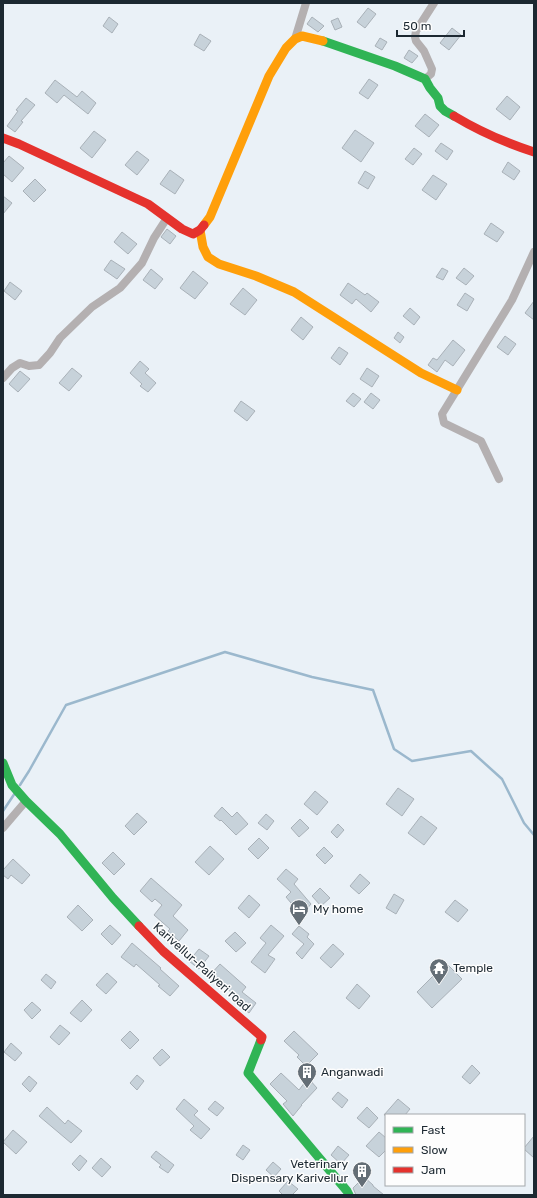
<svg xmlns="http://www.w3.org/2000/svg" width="537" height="1198" font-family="Rubik,sans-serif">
<rect width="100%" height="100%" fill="#eaf1f7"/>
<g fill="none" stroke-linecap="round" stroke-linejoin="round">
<path stroke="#9bb8cd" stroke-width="2.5" d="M20 785 29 771 66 705 225 652 312 677 373 690 394 749 412 761 471 751 502 779 524 823 534 835
M3 811 15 793"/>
</g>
<path fill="#c7d2da" stroke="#a9b1b8" d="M368 8 376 14 365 28 357 22Z
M109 17 118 24 112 33 103 26Z
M312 17 324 26 318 32 307 24Z
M338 18 342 27 335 30 331 21Z
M452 28 461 35 449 50 440 43Z
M200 34 211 41 204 51 194 45Z
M380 38 387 42 382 50 375 46Z
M409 50 418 56 412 63 404 58Z
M369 79 378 85 368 99 359 93Z
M55 80 77 97 82 91 96 103 88 114 64 95 57 103 45 93Z
M507 96 520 107 510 120 496 109Z
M26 98 35 105 21 121 23 122 15 132 7 126 18 111 16 110Z
M425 114 439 125 429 137 415 126Z
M355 130 374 143 361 162 342 148Z
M94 131 106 140 92 158 80 148Z
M441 143 453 151 447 160 435 151Z
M414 148 422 154 413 165 405 159Z
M137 151 149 160 137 175 125 165Z
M9 156 24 168 12 182 3 174V163Z
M508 162 520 171 514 180 502 172Z
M170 170 184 180 175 194 160 184Z
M365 171 375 177 368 189 358 183Z
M433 175 447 184 436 200 422 190Z
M35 179 46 190 34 202 23 191Z
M3 196 12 203 3 214Z
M491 223 504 232 497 242 484 234Z
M167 229 176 236 170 244 161 237Z
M122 232 137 244 128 254 114 242Z
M111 260 125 269 117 279 104 270Z
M442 268 448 271 443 280 436 277Z
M464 268 474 276 466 285 456 278Z
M151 269 163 279 155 289 143 280Z
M193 271 208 283 195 299 180 288Z
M10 282 22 291 15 300 4 291Z
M348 283 365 295 367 293 379 302 371 312 356 299 352 304 340 295Z
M243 288 257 300 245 315 230 304Z
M465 293 474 299 467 311 457 305Z
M534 301V320L525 313Z
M410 308 420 317 414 325 403 316Z
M301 317 313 327 303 340 291 330Z
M398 332 404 337 400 343 394 338Z
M505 336 516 344 508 355 497 347Z
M453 340 465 350 453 366 445 360 437 372 428 365 433 358 437 360Z
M339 347 348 353 340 365 331 358Z
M140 361 149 369 145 373 156 383 148 392 140 386 142 384 130 373Z
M72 368 82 376 69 391 59 383Z
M367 368 379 376 372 387 360 379Z
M20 371 30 379 18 392 9 384Z
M353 393 361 399 354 407 346 401Z
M371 393 380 400 373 409 364 402Z
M241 401 255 411 247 421 234 411Z
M398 788 414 799 402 816 386 804Z
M315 791 328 802 317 815 304 804Z
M222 807 232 817 237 812 248 824 236 835 221 820 220 821 214 816Z
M137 813 147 822 134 835 125 826Z
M266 814 274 821 267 830 258 823Z
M421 816 437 828 424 845 408 833Z
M300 819 309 828 299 837 291 828Z
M338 824 344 830 337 838 331 832Z
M259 838 269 848 258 859 248 849Z
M210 846 224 859 209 875 195 862Z
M324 847 333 856 325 864 316 855Z
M113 852 125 864 114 875 102 863Z
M13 859 30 875 22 884 11 875 8 879 3 875V870Z
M286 869 298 879 294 884 311 904 300 917 294 911 296 909 286 897 291 892 277 879Z
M360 874 370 883 359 894 350 886Z
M151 878 182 905 173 916 188 930 179 941 168 931 170 929 154 915 162 905 155 899 152 902 140 891Z
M320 888 330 898 321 906 312 896Z
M394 894 404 900 396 914 386 908Z
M249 895 260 905 249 918 238 908Z
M455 900 468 910 458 922 445 912Z
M78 905 93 920 82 931 67 917Z
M110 925 121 935 112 945 101 934Z
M271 925 284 936 268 955 275 959 265 973 251 962 266 943 260 938Z
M299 926 309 934 307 937 314 944 302 959 296 953 304 944 292 934Z
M235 932 246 943 236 952 225 941Z
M132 943 161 968 160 969 179 986 170 996 158 986 160 985 136 964 134 967 121 957Z
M333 944 344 954 331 968 320 958Z
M199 949 209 956 199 969 189 961Z
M446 963 462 979 432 1008 417 992Z
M220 964 246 987 242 992 256 1003 249 1013 239 1005 242 1001 210 975Z
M107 973 117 982 106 994 96 985Z
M46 974 56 982 51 989 41 980Z
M357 984 370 996 359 1009 346 998Z
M82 1000 92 1010 81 1022 70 1013Z
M32 1002 41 1010 32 1019 24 1010Z
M60 1025 70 1033 59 1045 50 1037Z
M130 1031 139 1040 130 1049 121 1040Z
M294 1031 318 1054 306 1066 297 1057 299 1055 284 1041Z
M11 1043 22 1053 15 1061 4 1052Z
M162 1049 170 1057 160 1066 153 1058Z
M472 1065 480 1073 470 1084 462 1077Z
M281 1073 299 1090 308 1078 317 1088 301 1105H302L293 1116 283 1104 287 1101 270 1084Z
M137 1075 144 1081 137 1090 130 1083Z
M29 1076 37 1083 30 1092 22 1084Z
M338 1092 348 1100 342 1108 332 1099Z
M184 1099 198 1111 194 1115 210 1129 201 1139 190 1130 194 1126 176 1109Z
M398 1099 410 1109 405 1115H384Z
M215 1101 224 1108 217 1116 208 1109Z
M47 1107 65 1124 68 1120 82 1131 71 1143 39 1116Z
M367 1107 378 1118 369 1128 357 1118Z
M13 1130 27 1142 16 1154 3 1142Z
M379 1132 386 1138V1150L379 1157 366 1146Z
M534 1136V1158L524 1149V1148Z
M243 1145 250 1150 243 1160 236 1155Z
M338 1146 349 1155 341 1164 331 1155Z
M156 1151 174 1165 168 1173 159 1167 161 1165 151 1157Z
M80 1155 87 1161 79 1171 72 1164Z
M101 1158 111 1167 102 1177 92 1168Z
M273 1162 281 1169 274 1177 266 1170Z
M364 1177 373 1185V1186L384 1195H356L353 1188Z
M288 1181 298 1189 292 1195H283L279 1191Z"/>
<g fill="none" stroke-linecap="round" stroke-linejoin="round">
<path stroke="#b4b0b1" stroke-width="8" d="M295 39 306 3
M425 79 431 74 432 69 424 51 416 41 415 37 416 31 434 3
M3 378 12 368 20 363 29 366 39 365 50 353 60 338 92 307 120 288 142 263 154 238 167 218
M499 479 481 441 444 423 442 414 512 300 534 252
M3 828 26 801"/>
<path stroke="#30b455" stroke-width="9" d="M323 41 395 66 425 79 430 88 438 98 440 106 445 111 454 116
M3 763 12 785 26 801 60 834 113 898 139 926
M261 1040 248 1073 347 1191 349 1195"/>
<path stroke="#ff9f0a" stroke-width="9" d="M204 225 210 217 269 76 286 48 295 39 302 36 323 41
M200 230 203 247 208 257 219 264 256 276 294 292 421 373 457 390"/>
<path stroke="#e5322d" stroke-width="9" d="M454 116C479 131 506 143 534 152
M3 138 19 144 148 204 182 229 193 234 200 230 204 225
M139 926 163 951 262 1037 261 1040"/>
</g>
<defs>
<symbol id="hotel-pin" viewBox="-11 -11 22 30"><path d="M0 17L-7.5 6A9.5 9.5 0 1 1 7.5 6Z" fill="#646e76" stroke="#fdfdfd"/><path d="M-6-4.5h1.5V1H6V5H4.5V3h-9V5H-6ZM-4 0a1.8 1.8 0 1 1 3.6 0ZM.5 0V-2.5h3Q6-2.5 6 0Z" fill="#fff"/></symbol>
<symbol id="temple-pin" viewBox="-11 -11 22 30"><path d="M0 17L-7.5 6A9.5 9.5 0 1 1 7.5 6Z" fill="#646e76" stroke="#fdfdfd"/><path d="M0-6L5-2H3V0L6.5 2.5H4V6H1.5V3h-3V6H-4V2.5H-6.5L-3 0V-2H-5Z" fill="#fff"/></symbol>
<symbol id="building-pin" viewBox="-11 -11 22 30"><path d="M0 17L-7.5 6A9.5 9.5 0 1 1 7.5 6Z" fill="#646e76" stroke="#fdfdfd"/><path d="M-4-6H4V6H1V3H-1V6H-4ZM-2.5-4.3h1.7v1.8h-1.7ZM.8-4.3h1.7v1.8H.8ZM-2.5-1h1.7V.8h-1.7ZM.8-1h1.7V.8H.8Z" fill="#fff"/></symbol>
</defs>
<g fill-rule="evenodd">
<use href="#hotel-pin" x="288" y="898" width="22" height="30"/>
<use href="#temple-pin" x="428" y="957" width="22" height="30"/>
<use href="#building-pin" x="296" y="1061" width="22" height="30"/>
<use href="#building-pin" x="351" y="1160" width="22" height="30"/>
</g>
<g text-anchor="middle" stroke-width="3" stroke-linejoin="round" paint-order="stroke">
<g font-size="12" fill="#1c2831" stroke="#fdfdfd" text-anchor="start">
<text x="313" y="913">My home</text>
<text x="453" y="972">Temple</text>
<text x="321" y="1076">Anganwadi</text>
<text x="348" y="1168" text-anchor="end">Veterinary<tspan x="348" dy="14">Dispensary Karivellur</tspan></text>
</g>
<g font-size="12" fill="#1c2831" stroke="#fdfdfd">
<text transform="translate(202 967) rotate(42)" y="4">Karivellur-Paliyeri road</text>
</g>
</g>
<rect width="537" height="1198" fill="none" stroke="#1c2831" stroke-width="8"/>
<rect x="385" y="1114" width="140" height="72" fill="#fdfdfd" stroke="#a3a8ab"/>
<rect x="393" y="1127" width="20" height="6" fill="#30b455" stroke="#a3a8ab"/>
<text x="421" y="1134" font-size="12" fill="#1c2831">Fast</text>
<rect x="393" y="1147" width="20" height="6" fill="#ff9f0a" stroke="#a3a8ab"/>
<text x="421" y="1154" font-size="12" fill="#1c2831">Slow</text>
<rect x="393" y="1167" width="20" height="6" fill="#e5322d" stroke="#a3a8ab"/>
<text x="421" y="1174" font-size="12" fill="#1c2831">Jam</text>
<path d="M397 30v6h67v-6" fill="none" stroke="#1c2831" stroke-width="2"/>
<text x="403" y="30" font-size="12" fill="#1c2831" stroke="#fdfdfd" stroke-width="3" paint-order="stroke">50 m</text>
</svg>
